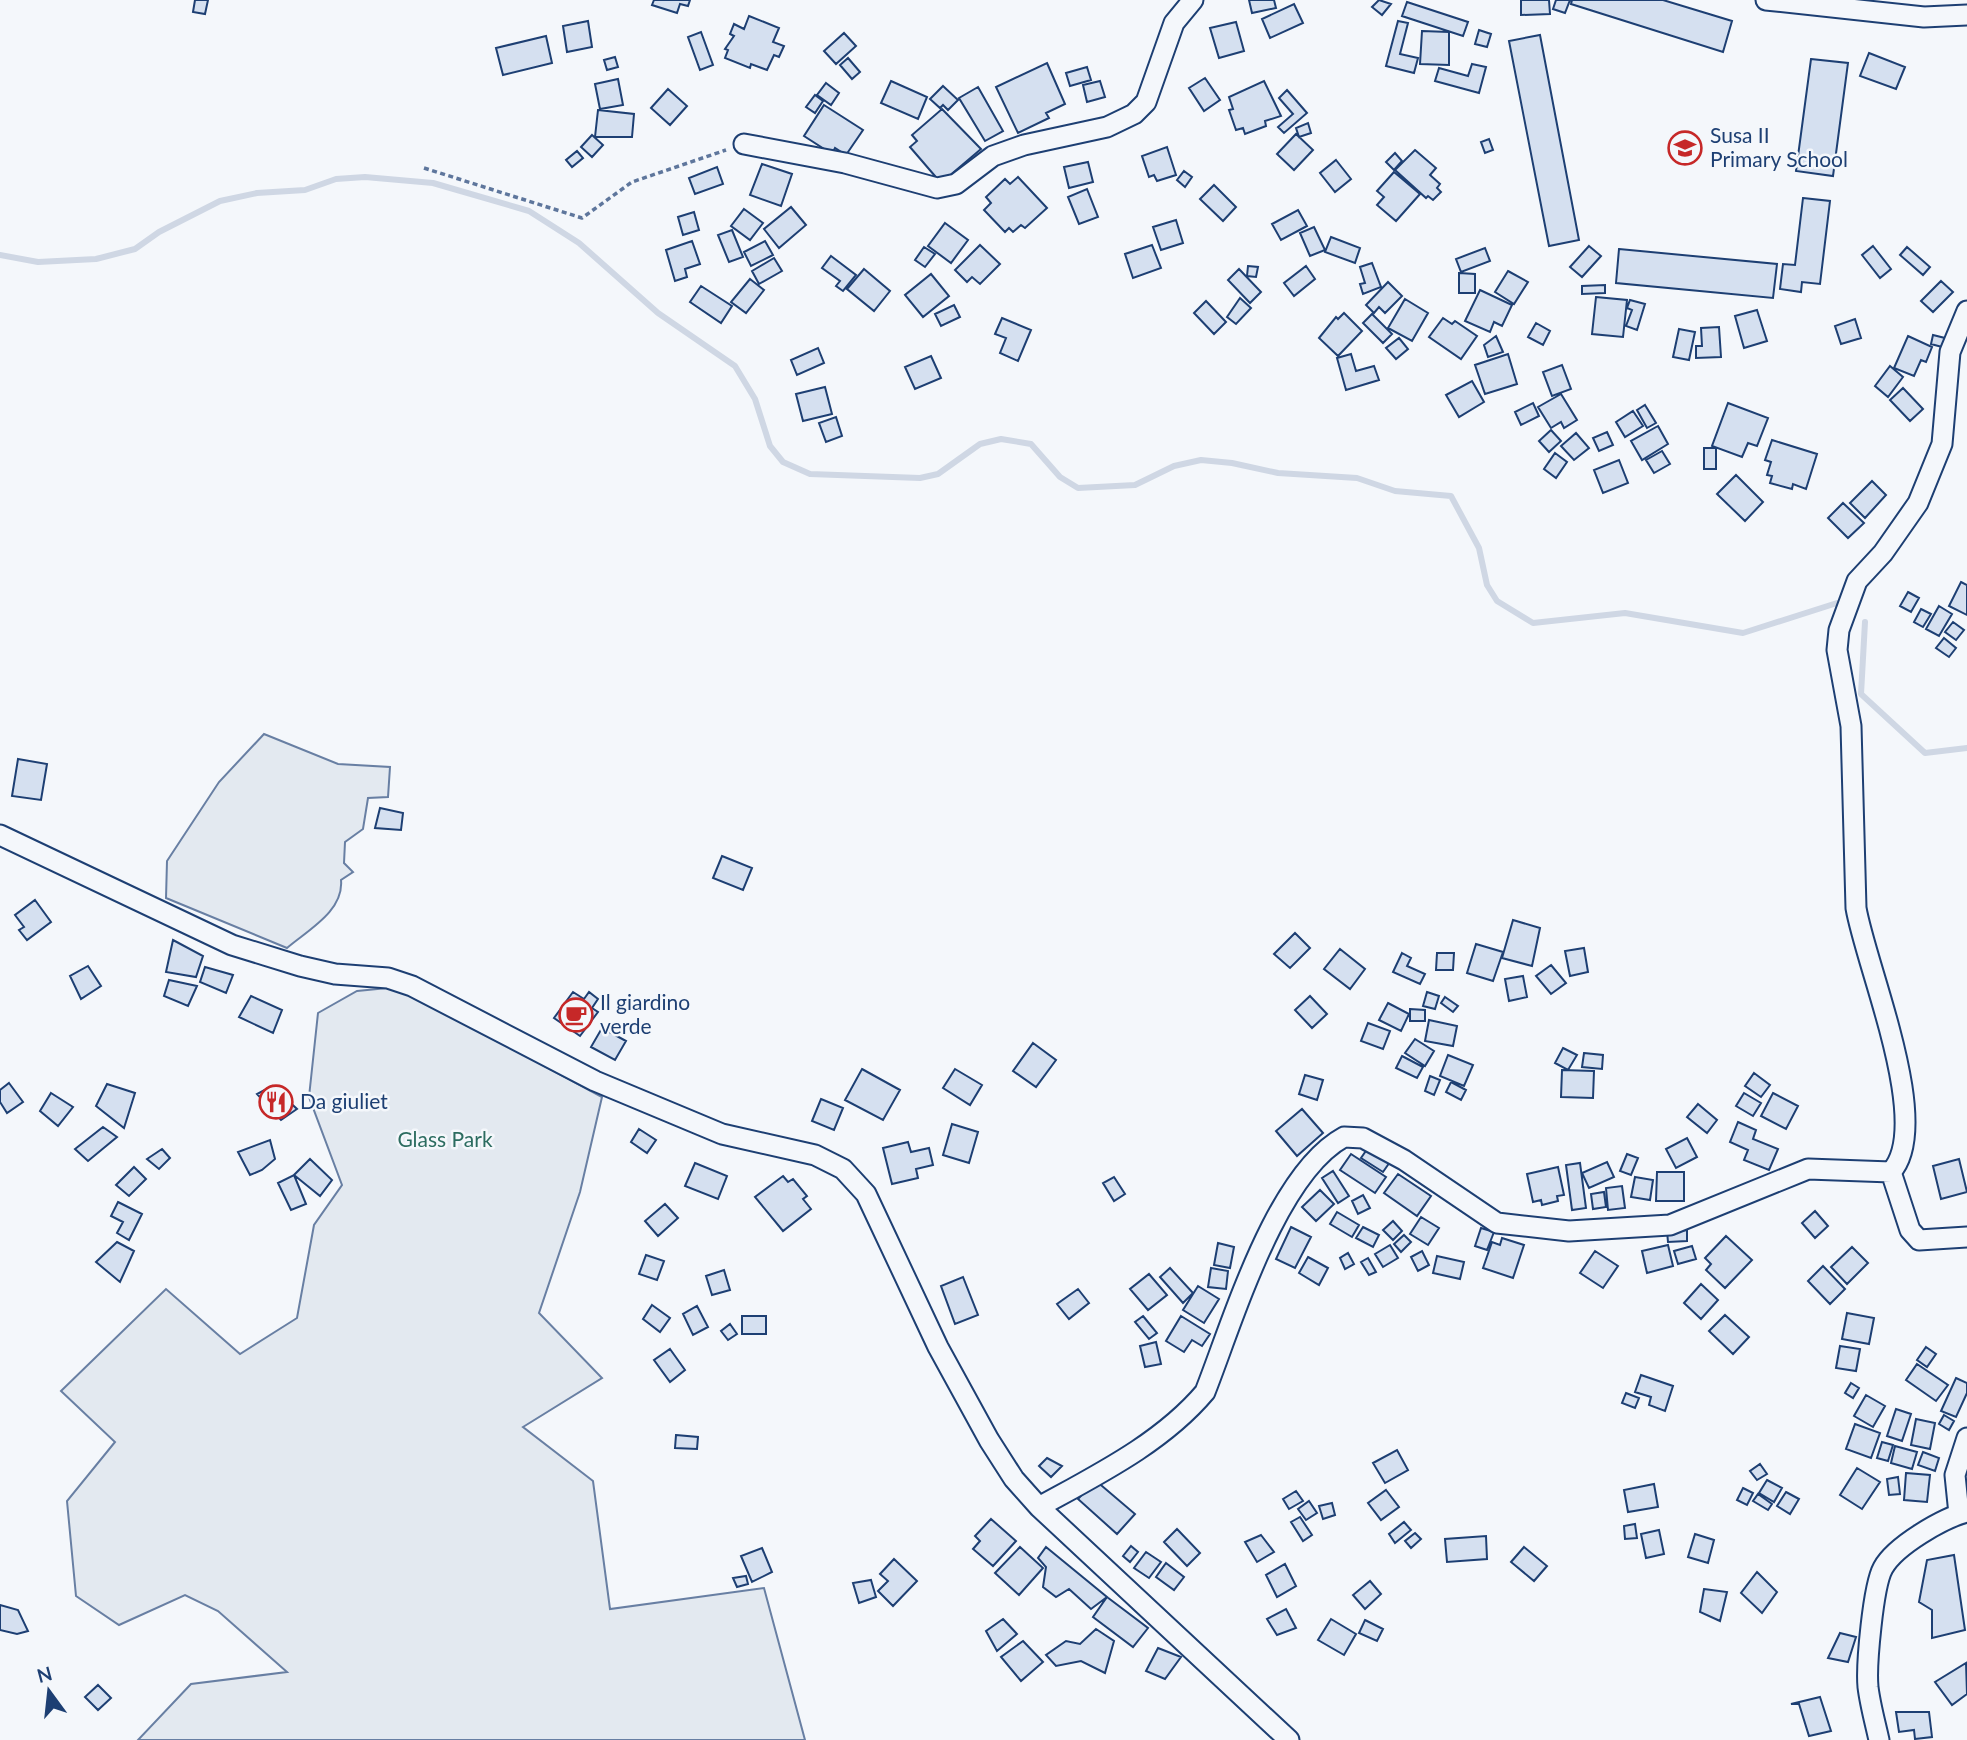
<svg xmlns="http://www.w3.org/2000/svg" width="1967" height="1740" font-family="Lato,sans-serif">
<rect width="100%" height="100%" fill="#f4f7fb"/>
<path fill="#e3e9f0" stroke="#687fa3" stroke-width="2" d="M264 734 338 764 390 767 388 797 368 798 363 829 345 842 344 863 353 872 341 880C344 911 308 930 287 948L166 898 167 861 219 782Z
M398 987 602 1097 580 1192 539 1313 602 1378 523 1427 593 1481 610 1609 764 1588 805 1740H138L191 1684 287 1672 218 1611 185 1595 119 1625 76 1596 67 1501 115 1442 61 1391 166 1289 240 1354 297 1318 314 1225 342 1185 309 1097 318 1013 357 991Z"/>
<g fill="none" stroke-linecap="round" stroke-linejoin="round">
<path stroke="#cfd7e4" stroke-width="6" d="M0 255 38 262 96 259 135 249 159 232 220 201 257 193 305 190 336 179 365 177 433 183 529 211 579 243 658 313 735 366 755 399 770 446 783 462 810 474 920 478 938 474 980 444 1001 439 1031 444 1060 477 1078 488 1135 485 1174 466 1201 460 1232 463 1278 473 1357 478 1395 491 1451 496 1479 548 1487 585 1497 601 1533 623 1625 613 1743 633 1837 603 1844 607
M1865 622 1861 694 1925 753 1967 748"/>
</g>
<path fill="#d5e0f0" stroke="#1d3f73" stroke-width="2" d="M195 0H208L205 14 193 12Z
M654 0H690L688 6 680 4 677 13 652 5Z
M1249 0H1274L1276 8 1252 13Z
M1379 0 1391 4 1382 15 1372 7Z
M1521 0H1549L1550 14 1521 15Z
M1556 0H1570L1565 13 1553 9Z
M1572 0H1663L1732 21 1723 52 1571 4Z
M1407 2 1468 22 1463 36 1402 16Z
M1294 4 1303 23 1270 38 1262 19Z
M749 16 779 28 773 42 784 46 779 57 774 55 767 70 751 64 750 68 725 58 728 50 725 49 734 36 730 34 734 24 744 29Z
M588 21 592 47 567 52 563 26Z
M1398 21 1408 23 1400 54 1418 58 1414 73 1386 66Z
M1236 22 1244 51 1219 58 1210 28Z
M1479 30 1491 34 1487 47 1475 44Z
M1422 31 1449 32V65L1420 64Z
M701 32 713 65 700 70 688 37Z
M844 33 856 46 836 64 824 51Z
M1540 35 1579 240 1549 246 1509 41Z
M546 36 552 63 503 75 496 48Z
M1869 53 1905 67 1896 89 1860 76Z
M615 57 618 67 607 70 604 60Z
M848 58 860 72 852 79 840 65Z
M1811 59 1848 63 1833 176 1796 171Z
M1047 63 1065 104 1046 113 1049 118 1018 133 996 87Z
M1472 64 1486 67 1479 93 1435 81 1439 68 1468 76Z
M1087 67 1091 80 1070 86 1066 73Z
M1205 78 1220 100 1204 111 1189 88Z
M618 79 623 105 600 109 595 84Z
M891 81 927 97 918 119 881 103Z
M1100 81 1105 97 1087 102 1083 85Z
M1264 81 1281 116 1265 121 1266 126 1245 134 1243 128 1236 130 1229 110 1233 109 1229 97Z
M826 83 839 93 831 105 817 95Z
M943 86 958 100 948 110 943 105 940 108 930 99Z
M978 87 1003 131 985 141 959 98Z
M668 89 687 106 670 125 651 108Z
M1287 90 1307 113 1284 133 1278 127 1293 114 1279 98Z
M815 95 823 101 815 113 806 107Z
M824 105 863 130 846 155 835 148 832 154 804 136Z
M942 109 981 149 941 183 910 147 917 141 912 135Z
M598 110 634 114 632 137H595Z
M1308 123 1311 133 1299 137 1296 128Z
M1296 134 1313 150 1294 170 1277 154Z
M592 135 603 145 592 157 581 147Z
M1489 139 1493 150 1485 153 1481 142Z
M1167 147 1176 175 1157 181 1154 175 1149 177 1142 156Z
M1415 150 1436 168 1430 175 1440 184 1437 188 1441 192 1433 200 1428 196 1426 198 1395 170Z
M577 151 583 158 572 167 566 160Z
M1395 153 1402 161 1394 170 1386 162Z
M1336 160 1351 179 1335 192 1320 173Z
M1088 162 1093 182 1069 188 1064 167Z
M762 164 792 174 781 206 750 195Z
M717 167 723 184 695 194 689 178Z
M1184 171 1192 177 1185 187 1177 180Z
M1394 172 1420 194 1396 221 1377 205 1384 197 1377 191Z
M1018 177 1047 208 1025 228 1021 225 1013 232 1009 228 1005 232 984 210 991 203 986 197 1005 179 1010 184Z
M1214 185 1236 207 1223 221 1200 199Z
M1087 189 1098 217 1079 224 1068 197Z
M1803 198 1830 201 1820 284 1802 282 1801 292 1780 289 1783 264 1795 265Z
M791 207 806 225 779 248 764 229Z
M744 209 763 223 750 240 731 226Z
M1298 210 1307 226 1281 240 1272 224Z
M694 212 699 230 683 235 678 217Z
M1176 220 1183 243 1161 250 1153 227Z
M945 223 968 240 951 263 928 246Z
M1314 227 1325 250 1310 256 1300 233Z
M732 230 743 257 729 262 718 235Z
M1331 237 1360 248 1355 263 1325 252Z
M692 241 700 264 685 269 687 277 675 281 666 250Z
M765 241 773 255 751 266 744 252Z
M980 245 1000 264 980 284 972 277 967 282 955 270Z
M1152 245 1161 268 1133 278 1125 254Z
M1589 246 1601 256 1582 277 1570 267Z
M1873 246 1891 269 1880 278 1862 255Z
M924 247 935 254 925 267 915 260Z
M1907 247 1930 267 1923 275 1900 255Z
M1485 248 1490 261 1461 272 1456 259Z
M1619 249 1777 264 1773 298 1616 283Z
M831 256 856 275 843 291 836 286 840 281 822 268Z
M774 258 782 271 759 284 752 271Z
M1372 263 1381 287 1363 294 1360 284 1365 283 1360 267Z
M1248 266 1258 267 1256 277 1247 276Z
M1306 266 1315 279 1294 296 1284 283Z
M864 269 890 291 874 311 847 289Z
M1239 269 1261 292 1250 303 1228 280Z
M1508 271 1528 282 1514 304 1495 292Z
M1459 273 1475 274V293H1459Z
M931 274 949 296 923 317 905 295Z
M750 279 764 290 746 313 731 302Z
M1941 281 1953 292 1933 312 1921 301Z
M1388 282 1402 296 1385 313 1379 307 1374 313 1366 305Z
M1605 285V293L1582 294V286Z
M701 286 732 306 721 323 690 302Z
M1480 290 1512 305 1502 326 1494 322 1490 332 1465 321Z
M1596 297 1627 300 1623 337 1592 334Z
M1240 298 1251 308 1236 324 1227 317Z
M1405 299 1428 313 1412 341 1388 328Z
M1630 300 1645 304 1637 330 1626 326 1632 310 1627 308Z
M1206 301 1226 322 1214 334 1194 313Z
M954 305 960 317 941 326 935 314Z
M1757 310 1767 341 1744 348 1735 316Z
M1344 313 1362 331 1338 356 1319 338 1336 317 1338 319Z
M1372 314 1392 334 1383 343 1363 323Z
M1002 318 1031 330 1018 361 1000 353 1006 338 995 334Z
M1443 318 1452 324 1455 321 1477 336 1461 359 1429 337Z
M1855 319 1861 338 1841 344 1835 326Z
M1536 323 1550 331 1543 345 1528 337Z
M1719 327 1721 357 1696 358V346H1702L1701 328Z
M1679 329 1695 332 1689 360 1673 357Z
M1933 335 1945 338 1942 347 1931 344Z
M1496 336 1503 352 1488 357 1484 345Z
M1908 336 1932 347 1926 362 1921 360 1914 376 1894 368Z
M1399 338 1408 349 1396 359 1386 348Z
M818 348 824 363 797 375 791 360Z
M1351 354 1356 371 1374 366 1379 380 1346 390 1337 358Z
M1508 354 1517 384 1485 394 1475 365Z
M931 356 941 378 915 389 905 367Z
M1562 365 1571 389 1552 396 1543 372Z
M1890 366 1903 377 1888 397 1875 386Z
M1472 381 1484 402 1459 417 1446 395Z
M825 387 832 414 803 421 796 394Z
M1903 388 1923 409 1910 421 1890 400Z
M1561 394 1577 420 1564 428 1561 422 1551 428 1538 407Z
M1533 403 1539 416 1521 425 1515 412Z
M1728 403 1768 418 1757 446 1748 443 1742 457 1712 446Z
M1645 405 1656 423 1647 428 1637 410Z
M1633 411 1643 426 1625 437 1616 422Z
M836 417 842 436 826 442 819 423Z
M1658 426 1668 444 1642 460 1631 441Z
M1551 430 1561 441 1549 452 1539 441Z
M1607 432 1613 445 1599 451 1593 438Z
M1576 433 1589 448 1574 460 1561 446Z
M1772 440 1817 454 1806 489 1793 484 1792 489 1770 483 1772 476 1767 475 1771 462 1765 460Z
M1704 448H1716V469H1704Z
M1662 451 1670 464 1654 473 1646 460Z
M1555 453 1567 462 1556 478 1544 469Z
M1619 460 1628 483 1603 493 1594 470Z
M1736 475 1763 502 1745 521 1717 494Z
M1872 481 1886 495 1865 518 1850 503Z
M1843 503 1864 523 1848 538 1828 518Z
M1961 582 1967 585V615L1949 606Z
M1908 592 1919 598 1911 612 1900 606Z
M1939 606 1952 614 1939 636 1926 629Z
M1921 609 1931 614 1923 627 1914 622Z
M1953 622 1964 630 1956 640 1945 632Z
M1944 638 1956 648 1949 657 1936 648Z
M18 759 47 764 41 800 12 796Z
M380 808 403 813 401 830 375 828Z
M722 856 752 868 743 890 713 878Z
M35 900 51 922 27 940 19 930 24 927 15 915Z
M1513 920 1540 928 1532 966 1502 958Z
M1295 933 1310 948 1290 968 1274 954Z
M173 940 203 956 196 977 166 972Z
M1476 944 1503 952 1493 981 1467 973Z
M1584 948 1588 972 1570 976 1565 951Z
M1340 949 1365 969 1350 989 1324 969Z
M1402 953 1411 958 1407 966 1425 974 1420 984 1393 972Z
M1437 953H1454L1453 970H1436Z
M1551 965 1566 983 1551 994 1536 976Z
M88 966 101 986 81 999 70 976Z
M205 967 233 975 226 993 200 982Z
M1523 976 1527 997 1509 1001 1505 979Z
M169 980 197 986 188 1006 164 996Z
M573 992 584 999 589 992 598 999 592 1008 598 1012 580 1036 554 1018Z
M1427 992 1439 996 1435 1009 1423 1006Z
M251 996 282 1010 273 1033 239 1017Z
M1310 996 1327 1014 1312 1028 1295 1010Z
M1445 997 1458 1006 1453 1012 1441 1003Z
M1388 1003 1409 1014 1401 1031 1379 1020Z
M1410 1009 1425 1010V1021H1410Z
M1429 1020 1457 1026 1453 1046 1425 1041Z
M1368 1023 1390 1031 1383 1049 1361 1041Z
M602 1028 626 1041 615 1060 591 1047Z
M1415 1039 1434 1051 1425 1066 1405 1053Z
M1033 1043 1056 1060 1036 1087 1013 1071Z
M1563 1048 1577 1055 1568 1070 1555 1063Z
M1584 1053 1603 1055 1602 1069 1582 1067Z
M1448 1055 1473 1065 1464 1086 1440 1076Z
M1402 1056 1423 1067 1417 1078 1396 1068Z
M862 1069 900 1090 883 1120 845 1100Z
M955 1069 982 1085 970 1105 943 1088Z
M1562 1070 1594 1071 1593 1098 1561 1097Z
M1754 1073 1770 1085 1761 1097 1745 1086Z
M1305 1075 1323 1080 1317 1100 1299 1094Z
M1430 1076 1440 1080 1434 1095 1425 1091Z
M1451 1082 1466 1090 1461 1100 1446 1092Z
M9 1083 23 1102 7 1113 0 1102V1090Z
M107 1084 135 1093 124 1128 96 1106Z
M272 1086 297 1109 281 1120 257 1094Z
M51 1093 73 1107 58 1126 40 1111Z
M1744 1093 1761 1103 1753 1116 1736 1106Z
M1773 1093 1798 1106 1786 1129 1761 1116Z
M821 1099 843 1108 834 1130 812 1121Z
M1698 1104 1717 1120 1707 1133 1687 1117Z
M1302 1109 1323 1133 1297 1156 1276 1131Z
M1738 1122 1756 1130 1753 1139 1778 1149 1769 1170 1744 1160 1748 1150 1730 1142Z
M952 1124 978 1132 969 1163 943 1155Z
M103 1127 117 1137 88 1161 75 1149Z
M639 1129 656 1140 647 1153 631 1142Z
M1687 1138 1697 1157 1676 1168 1666 1149Z
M270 1140 275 1159 262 1170 250 1175 238 1152Z
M908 1142 911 1152 929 1148 933 1165 916 1169 918 1178 892 1184 883 1148Z
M1370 1145 1392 1159 1383 1172 1361 1158Z
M162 1149 170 1158 159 1169 147 1159Z
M1351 1154 1386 1177 1375 1193 1340 1170Z
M1627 1154 1638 1158 1631 1175 1620 1171Z
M310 1159 332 1180 320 1196 294 1175Z
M1959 1159 1967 1192 1941 1199 1933 1166Z
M1607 1162 1614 1177 1589 1188 1582 1173Z
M695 1163 727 1176 718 1199 685 1186Z
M1580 1163 1586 1208 1572 1210 1566 1165Z
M134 1167 146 1179 129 1196 116 1185Z
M1558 1167 1564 1195 1557 1196 1558 1201 1542 1205 1541 1200 1533 1202 1527 1174Z
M1333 1171 1349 1196 1338 1203 1322 1178Z
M1657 1172H1684V1201H1656Z
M1398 1174 1431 1196 1417 1216 1384 1193Z
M294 1175 306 1204 291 1210 278 1183Z
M783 1176 788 1182 793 1179 807 1196 803 1199 811 1209 783 1231 755 1197Z
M1114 1177 1125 1194 1114 1201 1103 1183Z
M1635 1177 1653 1180 1650 1200 1631 1197Z
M1622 1186 1625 1208 1608 1210 1606 1188Z
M1320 1190 1334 1204 1316 1221 1302 1207Z
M1604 1192 1606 1207 1593 1209 1591 1194Z
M1363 1195 1370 1208 1358 1214 1352 1201Z
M118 1202 142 1214 129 1240 117 1233 123 1222 111 1216Z
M665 1204 678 1218 658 1236 645 1221Z
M1815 1211 1828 1226 1815 1238 1802 1223Z
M1337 1212 1359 1225 1352 1237 1330 1224Z
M1421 1217 1439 1228 1428 1245 1410 1234Z
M1393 1221 1402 1231 1393 1240 1383 1230Z
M1291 1227 1311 1237 1295 1268 1276 1259Z
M1363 1227 1379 1235 1373 1247 1356 1238Z
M1481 1228 1494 1232 1487 1250 1475 1246Z
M1687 1230V1241L1668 1242 1667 1231Z
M1404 1235 1411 1242 1401 1252 1394 1244Z
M1726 1236 1752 1260 1725 1288 1706 1270 1711 1264 1705 1258Z
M1502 1238 1524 1245 1513 1278 1483 1268 1492 1242 1500 1245Z
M117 1242 134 1251 120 1282 96 1262Z
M1218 1243 1234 1247 1230 1268 1214 1265Z
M1390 1245 1398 1258 1383 1267 1375 1254Z
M1668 1245 1673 1266 1647 1273 1642 1251Z
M1692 1246 1696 1259 1678 1264 1674 1251Z
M1852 1247 1868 1263 1847 1284 1831 1267Z
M1422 1251 1429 1265 1418 1271 1411 1257Z
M1595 1251 1618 1266 1603 1288 1580 1273Z
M1348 1253 1354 1264 1345 1269 1340 1258Z
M646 1255 664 1261 657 1280 639 1274Z
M1437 1256 1464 1262 1460 1279 1433 1273Z
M1308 1257 1328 1268 1319 1285 1299 1273Z
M1368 1258 1376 1272 1369 1275 1361 1262Z
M1823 1266 1845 1289 1830 1304 1808 1281Z
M1170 1268 1193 1293 1183 1303 1160 1277Z
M1211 1268 1228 1271 1226 1289 1208 1287Z
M724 1270 730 1290 712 1295 706 1276Z
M1149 1274 1167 1295 1148 1310 1130 1289Z
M963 1277 978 1315 955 1324 941 1286Z
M1701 1284 1718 1300 1701 1319 1684 1303Z
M1198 1286 1219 1299 1204 1323 1183 1310Z
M1078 1289 1089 1303 1069 1319 1057 1304Z
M652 1305 670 1318 660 1332 643 1319Z
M697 1306 708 1327 693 1335 683 1314Z
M1847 1313 1874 1318 1869 1344 1842 1339Z
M1725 1315 1749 1337 1733 1354 1709 1331Z
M742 1316H766V1334H742Z
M1143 1316 1157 1333 1149 1339 1135 1322Z
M1181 1316 1210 1334 1202 1346 1192 1340 1184 1352 1166 1341Z
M730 1324 737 1334 728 1340 721 1331Z
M1156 1342 1161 1364 1145 1367 1140 1346Z
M1840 1346 1860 1349 1856 1371 1836 1368Z
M1926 1347 1936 1354 1927 1367 1917 1360Z
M670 1349 685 1370 670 1382 654 1360Z
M1917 1364 1948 1385 1936 1401 1906 1380Z
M1641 1375 1673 1386 1665 1411 1649 1405 1651 1397 1635 1392Z
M1956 1378 1967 1383V1393L1956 1417 1941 1411Z
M1851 1383 1859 1388 1853 1398 1845 1393Z
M1626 1393 1639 1398 1635 1408 1622 1403Z
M1866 1395 1885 1406 1873 1427 1854 1416Z
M1896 1409 1911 1414 1902 1441 1887 1436Z
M1944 1415 1954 1421 1949 1430 1939 1424Z
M1916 1419 1935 1423 1930 1449 1911 1445Z
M1855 1424 1880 1433 1871 1458 1846 1449Z
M676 1435 698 1437 697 1449 675 1448Z
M1882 1442 1893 1445 1888 1461 1877 1458Z
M1895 1446 1917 1452 1912 1469 1891 1463Z
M1397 1450 1408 1470 1385 1483 1373 1463Z
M1923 1452 1939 1458 1935 1471 1918 1465Z
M1047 1458 1062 1466 1051 1477 1039 1466Z
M1760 1464 1767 1474 1757 1480 1750 1471Z
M1857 1468 1880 1482 1862 1509 1840 1495Z
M1906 1473 1930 1475 1927 1502 1904 1500Z
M1898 1477 1900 1494 1889 1495 1887 1479Z
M1095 1480 1135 1514 1117 1534 1078 1499Z
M1767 1480 1782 1488 1774 1502 1759 1493Z
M1654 1484 1658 1507 1628 1512 1624 1490Z
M1743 1488 1753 1493 1747 1505 1737 1500Z
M1386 1490 1399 1507 1381 1520 1368 1503Z
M1296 1491 1303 1501 1289 1509 1283 1499Z
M1786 1492 1799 1499 1790 1514 1777 1506Z
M1758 1494 1772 1504 1768 1510 1753 1501Z
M1309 1501 1317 1513 1306 1520 1298 1509Z
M1332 1503 1335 1515 1323 1519 1319 1506Z
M1300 1517 1312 1535 1303 1541 1291 1522Z
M991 1519 1016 1541 993 1566 973 1549 980 1541 975 1536Z
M1404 1522 1411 1530 1395 1543 1389 1534Z
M1635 1524 1637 1538 1625 1539 1624 1526Z
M1177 1529 1200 1553 1187 1566 1164 1542Z
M1659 1530 1664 1554 1646 1558 1641 1534Z
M1415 1533 1421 1539 1411 1548 1405 1541Z
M1695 1534 1714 1540 1708 1563 1688 1557Z
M1261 1535 1274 1552 1257 1562 1245 1542Z
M1486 1536 1487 1559 1447 1562 1445 1539Z
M1131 1546 1138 1552 1130 1562 1123 1556Z
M1020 1547 1043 1568 1019 1595 995 1573Z
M1046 1547 1107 1597 1091 1609 1069 1589 1056 1597 1043 1587 1046 1567 1038 1558Z
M1524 1547 1547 1566 1534 1581 1511 1562Z
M762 1548 772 1572 752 1582 741 1556Z
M1146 1552 1161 1562 1149 1578 1134 1568Z
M1954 1555 1965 1630 1932 1638V1610L1919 1602 1927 1560Z
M894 1559 917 1581 893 1606 878 1591 888 1581 880 1574Z
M1166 1563 1184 1577 1174 1590 1156 1577Z
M1285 1564 1296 1586 1277 1597 1266 1575Z
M1757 1572 1777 1592 1762 1613 1741 1593Z
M746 1576 748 1584 737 1587 733 1578Z
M871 1580 876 1597 859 1603 853 1583Z
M1370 1581 1381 1594 1365 1609 1353 1595Z
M1704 1589 1727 1592 1720 1621 1700 1612Z
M1107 1597 1148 1628 1133 1647 1093 1617Z
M0 1605 18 1610 28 1631 17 1634 0 1630Z
M1286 1609 1296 1628 1277 1635 1267 1619Z
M1003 1619 1017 1634 997 1651 986 1631Z
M1331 1619 1356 1634 1344 1655 1318 1640Z
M1365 1620 1383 1629 1377 1641 1359 1633Z
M1096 1629 1114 1641 1105 1673 1081 1661 1056 1666 1046 1655 1066 1641 1080 1644Z
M1840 1633 1856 1637 1848 1662 1828 1658Z
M1023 1641 1043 1662 1021 1681 1001 1657Z
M1158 1648 1181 1657 1165 1679 1146 1671Z
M1966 1663 1967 1694 1952 1705 1935 1682Z
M98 1685 111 1698 98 1710 85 1697Z
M1820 1697 1831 1731 1809 1736 1799 1704H1791Z
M1896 1712H1929L1932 1737 1915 1739 1914 1730 1899 1732Z"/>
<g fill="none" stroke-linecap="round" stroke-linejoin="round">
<defs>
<path id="street" d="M1766 0 1924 17 1967 15
M744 144 845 163 937 188 956 184 993 156 1024 145 1107 127 1134 114 1146 102 1174 23 1193 0
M1967 311 1950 352 1942 444 1918 503 1883 553 1857 581 1839 630 1837 650 1851 726 1856 908C1866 967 1934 1125 1891 1172L1910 1230 1919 1240 1967 1237
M0 835 232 945 300 966 335 974 388 978 412 986 595 1081 722 1134 815 1155 843 1169 866 1194 938 1347 989 1440 1014 1479 1039 1507 1289 1740
M1039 1507C1097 1475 1162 1443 1205 1392 1233 1321 1276 1174 1344 1137L1363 1138 1404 1160 1497 1223 1569 1231 1670 1225 1808 1169 1891 1172
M1959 1514 1955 1475 1967 1438
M1879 1740C1875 1722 1870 1704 1868 1687 1866 1666 1873 1586 1883 1568 1895 1546 1943 1518 1967 1512"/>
</defs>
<use href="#street" stroke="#1d3f73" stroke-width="23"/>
<path stroke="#5e769c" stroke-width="3.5" stroke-dasharray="5 3.5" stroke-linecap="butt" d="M424 168 582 218 632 182 726 150"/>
<use href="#street" stroke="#f4f7fb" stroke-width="19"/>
</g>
<defs>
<symbol id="school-ring" viewBox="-11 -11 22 22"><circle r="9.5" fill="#f4f7fb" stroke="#c62828" stroke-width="1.5"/><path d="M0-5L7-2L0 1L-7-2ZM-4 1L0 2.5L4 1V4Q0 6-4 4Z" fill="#c62828"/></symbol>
<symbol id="cafe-ring" viewBox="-11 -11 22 22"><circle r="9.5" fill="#f4f7fb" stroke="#c62828" stroke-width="1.5"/><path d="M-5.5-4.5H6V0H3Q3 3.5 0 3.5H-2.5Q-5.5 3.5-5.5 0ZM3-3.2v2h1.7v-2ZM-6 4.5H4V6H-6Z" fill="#c62828"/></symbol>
<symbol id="restaurant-ring" viewBox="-11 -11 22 22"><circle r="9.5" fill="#f4f7fb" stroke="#c62828" stroke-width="1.5"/><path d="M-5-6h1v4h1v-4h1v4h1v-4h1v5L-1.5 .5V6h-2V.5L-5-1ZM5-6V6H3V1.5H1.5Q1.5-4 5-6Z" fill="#c62828"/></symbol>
</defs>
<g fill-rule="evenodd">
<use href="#school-ring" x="1666" y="129" width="38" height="38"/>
<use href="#cafe-ring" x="557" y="996" width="38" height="38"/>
<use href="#restaurant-ring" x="257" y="1083" width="38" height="38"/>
</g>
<g text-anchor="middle" stroke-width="5" stroke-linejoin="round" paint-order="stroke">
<g font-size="21" fill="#1d3f73" stroke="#f4f7fb" text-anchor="start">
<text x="1710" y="143">Susa II<tspan x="1710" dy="24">Primary School</tspan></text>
<text x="600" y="1010">Il giardino<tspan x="600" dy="24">verde</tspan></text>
<text x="300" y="1109">Da giuliet</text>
</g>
<g font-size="21" fill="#2c6c60" stroke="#f4f7fb">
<text x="445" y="1147">Glass Park</text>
</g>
</g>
<g transform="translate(49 1691) rotate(345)" stroke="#f4f7fb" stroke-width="5" paint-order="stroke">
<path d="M0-5L12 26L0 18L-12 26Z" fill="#1d3f73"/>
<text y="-10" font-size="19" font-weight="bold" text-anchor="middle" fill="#1d3f73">N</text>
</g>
</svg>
